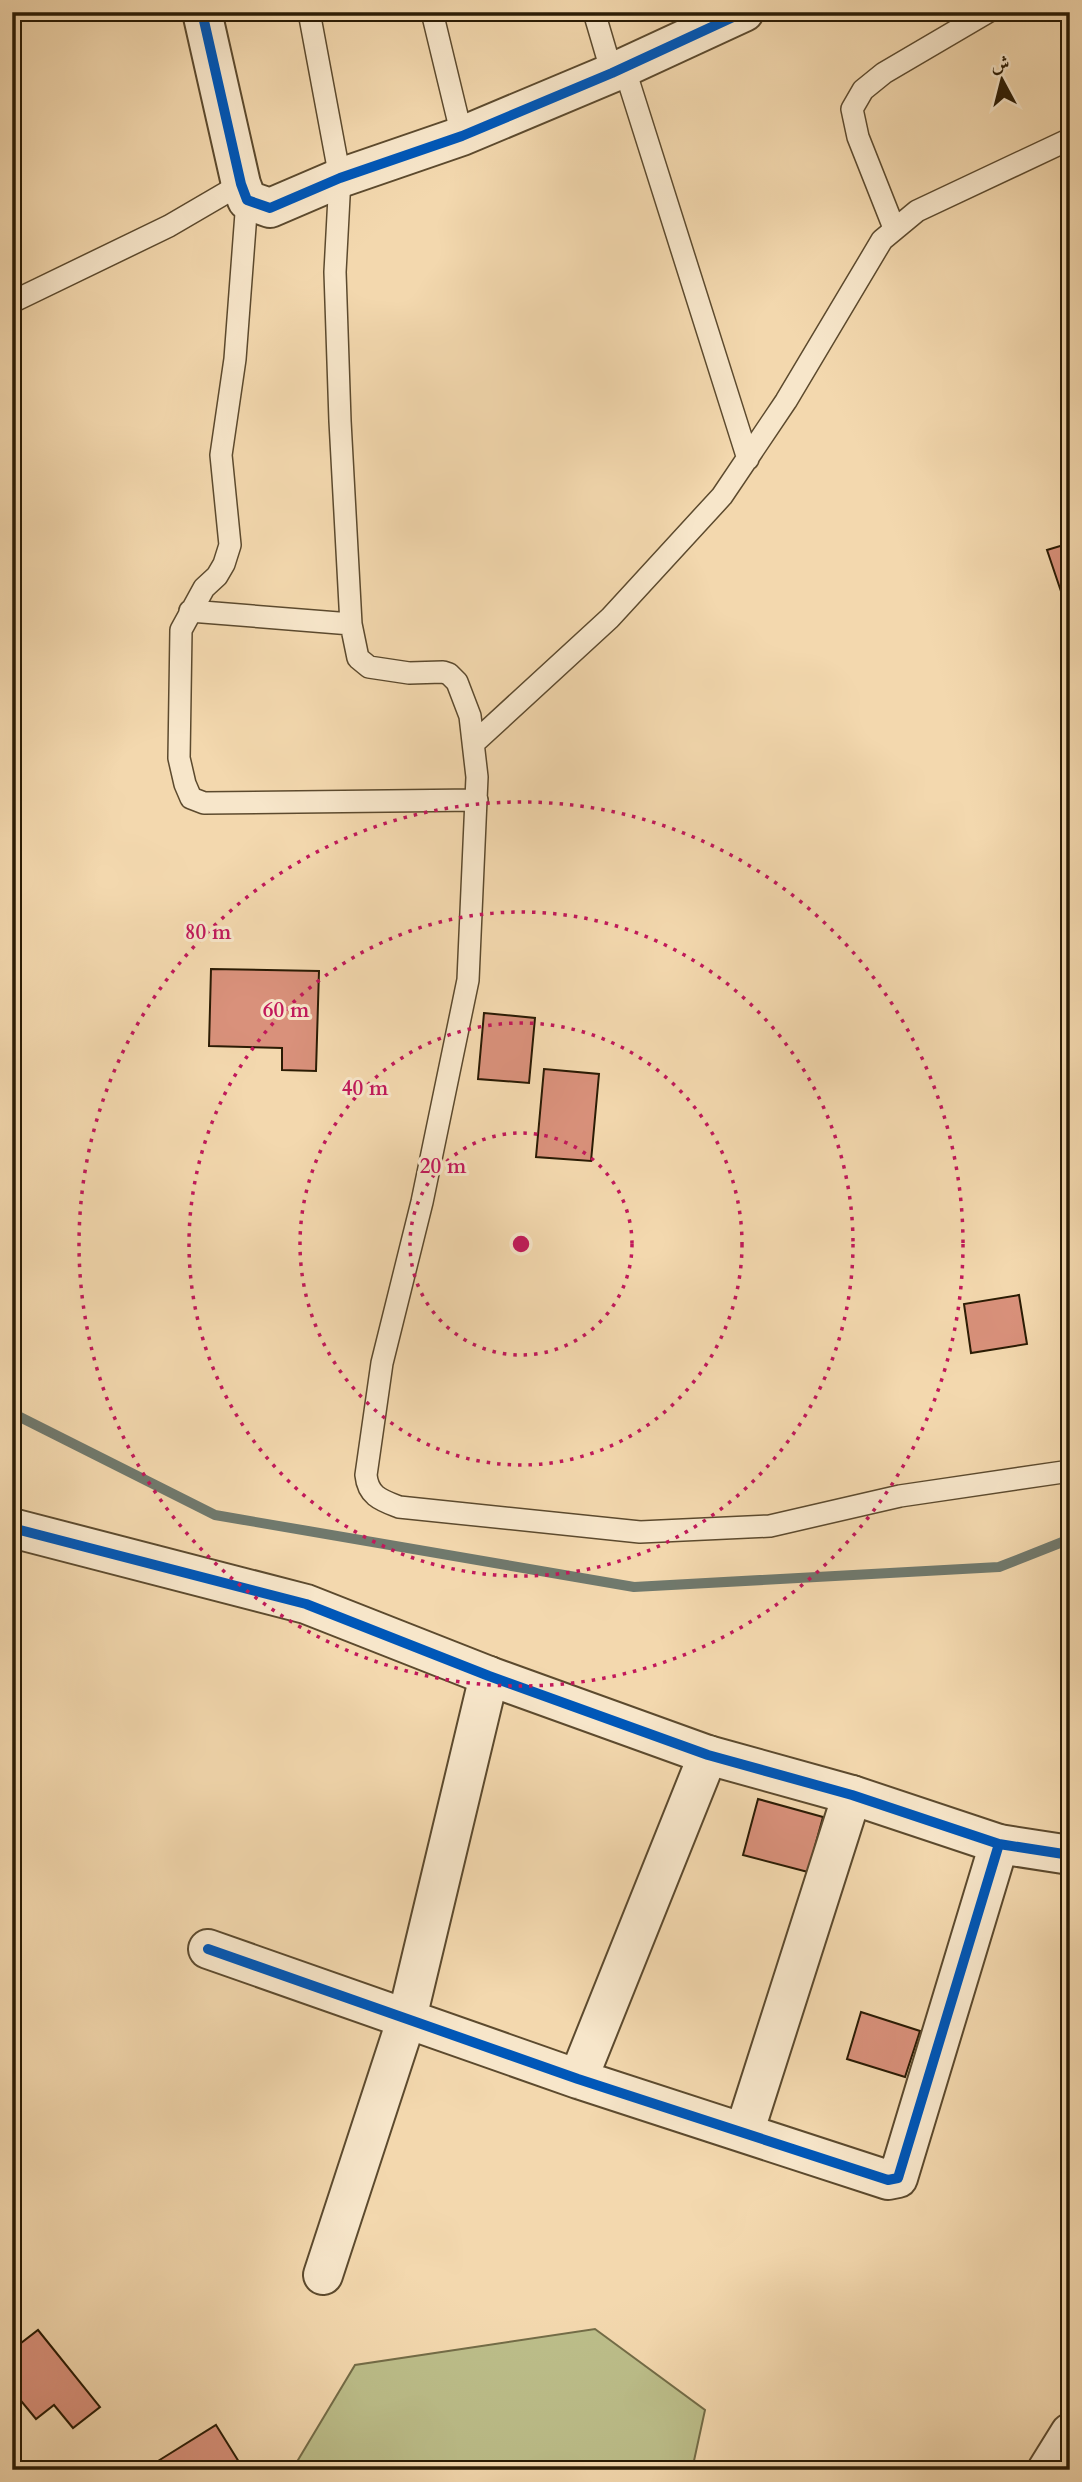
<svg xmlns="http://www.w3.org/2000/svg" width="1082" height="2482" font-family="Cardo,Amiri,serif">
<rect width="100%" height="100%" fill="#f3d8ae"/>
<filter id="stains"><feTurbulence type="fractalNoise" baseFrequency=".00286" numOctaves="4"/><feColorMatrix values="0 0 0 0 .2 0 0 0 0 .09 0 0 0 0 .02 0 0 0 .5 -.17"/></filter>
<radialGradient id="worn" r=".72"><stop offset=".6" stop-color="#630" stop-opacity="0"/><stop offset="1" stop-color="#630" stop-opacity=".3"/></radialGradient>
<path fill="#bcbe8a" stroke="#736c47" stroke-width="2" d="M595 2329 705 2410 692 2470H292L355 2365Z"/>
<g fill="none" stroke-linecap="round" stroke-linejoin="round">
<path stroke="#70796d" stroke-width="10" d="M12 1413 215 1515 634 1587 999 1567 1070 1539"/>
</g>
<path fill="#d9917b" stroke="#2a1b04" stroke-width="2" d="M1070 543V618L1047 550Z
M211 969 319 971 316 1071 282 1070V1048L209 1046Z
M484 1013 535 1018 529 1083 478 1079Z
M544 1069 599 1074 591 1161 536 1157Z
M1019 1295 1027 1344 971 1353 964 1304Z
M758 1799 823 1817 808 1872 743 1855Z
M861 2012 920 2031 905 2077 847 2059Z
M38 2330 100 2407 73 2428 54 2405 36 2419 12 2390V2350Z
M216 2425 244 2470H163L158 2461Z"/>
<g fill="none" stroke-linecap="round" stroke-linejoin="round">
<defs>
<path id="service" d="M309 12 340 178 335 272 340 421 351 624 358 658 369 667 409 673 443 672 449 674 457 682 470 716 477 777 468 980 422 1202 382 1363 366 1475C368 1496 381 1500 399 1507L640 1532 770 1526 900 1496 1070 1471
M432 12 462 136
M594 12 612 73
M624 67 748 459
M247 200 235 359 221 455 230 545 224 564 217 576 204 588 181 630 179 758 185 784 191 798 204 803 477 800
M894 228 858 137 852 109 863 90 884 73 988 12
M12 302 169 226 241 184
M190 611 351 624
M474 743 610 618 722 496 786 401 882 240 917 211 1070 139"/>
<path id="minor" d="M202 12 241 184 247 200 270 208 340 178 462 136 612 73 744 12
M208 1949 578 2079 888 2180 898 2178 999 1844
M578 2079 708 1755
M744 2133 852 1795
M323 2275 407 2018 489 1676
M1047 2470 1070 2433"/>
<path id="tertiary" d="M12 1528 306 1604 489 1676 708 1755 852 1795 999 1844 1070 1855"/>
</defs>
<use href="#service" stroke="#5c4a2e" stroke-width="24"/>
<use href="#minor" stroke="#5c4a2e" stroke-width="42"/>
<use href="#tertiary" stroke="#5c4a2e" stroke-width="42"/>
<use href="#service" stroke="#f7e6ca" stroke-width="21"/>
<use href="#minor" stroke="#f7e6ca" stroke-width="38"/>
<use href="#tertiary" stroke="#f7e6ca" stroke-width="38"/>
<defs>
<path id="cycleway" d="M202 12 241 184 247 200 270 208 340 178 462 136 612 73 744 12
M12 1528 306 1604 489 1676 708 1755 852 1795 999 1844 1070 1855
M208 1949 578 2079 888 2180 898 2178 999 1844"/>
</defs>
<use href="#cycleway" stroke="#f7e6ca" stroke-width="15"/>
<use href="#cycleway" stroke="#0057b8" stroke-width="10"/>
</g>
<g fill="none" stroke="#c2185b" stroke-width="3.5" stroke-dasharray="3.5 7">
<circle cx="521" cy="1244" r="111"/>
<circle cx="521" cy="1244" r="221"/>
<circle cx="521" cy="1244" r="332"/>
<circle cx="521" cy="1244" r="442"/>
</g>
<circle cx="521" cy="1244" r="10" fill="#c2185b" stroke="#f7e6ca" stroke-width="3.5"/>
<g font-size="21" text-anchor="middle" font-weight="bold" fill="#c2185b" stroke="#f7e6ca" stroke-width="6" stroke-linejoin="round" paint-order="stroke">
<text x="208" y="939">80 m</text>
<text x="286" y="1017">60 m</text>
<text x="365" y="1095">40 m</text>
<text x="443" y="1173">20 m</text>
</g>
<rect width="1082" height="2482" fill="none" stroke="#f3d8ae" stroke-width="42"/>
<rect x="14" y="14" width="1054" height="2454" fill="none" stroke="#2a1b04" stroke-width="3.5"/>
<rect x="21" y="21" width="1040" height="2440" fill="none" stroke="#2a1b04" stroke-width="2"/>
<g transform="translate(1002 80) rotate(353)" stroke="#f7e6ca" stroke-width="5" paint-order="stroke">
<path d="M0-5L12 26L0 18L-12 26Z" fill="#2a1b04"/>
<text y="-10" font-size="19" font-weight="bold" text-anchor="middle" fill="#2a1b04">ش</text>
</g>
<rect width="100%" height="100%" filter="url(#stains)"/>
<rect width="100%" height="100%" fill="url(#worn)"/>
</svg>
